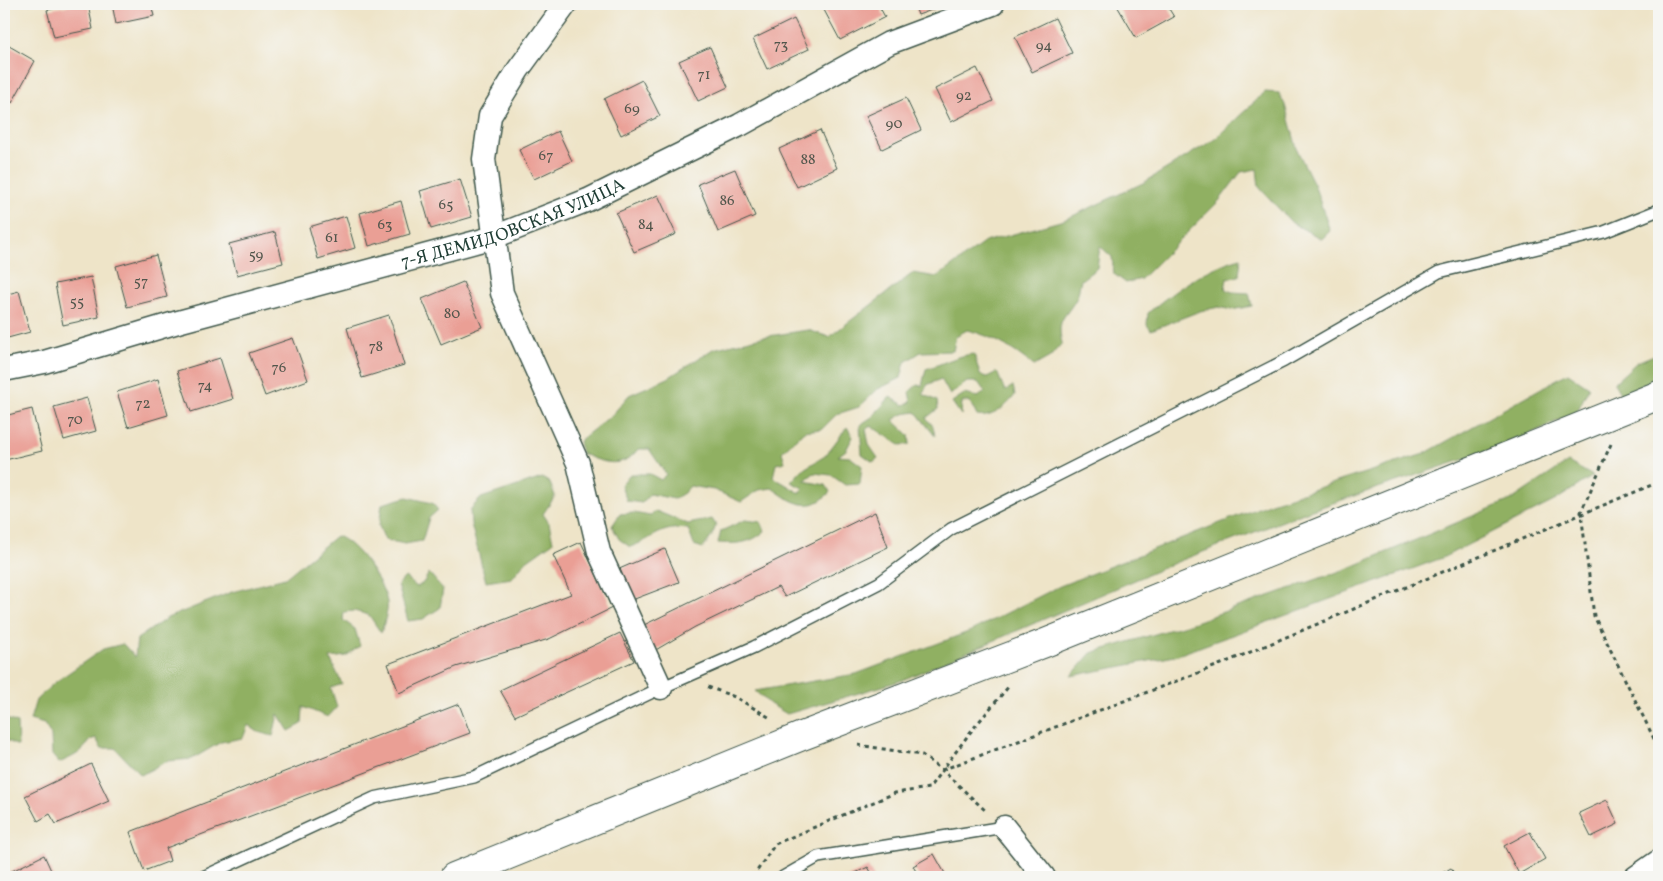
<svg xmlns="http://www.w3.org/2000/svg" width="1663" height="881" font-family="Vollkorn,serif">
<rect width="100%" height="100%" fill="#f6f6f2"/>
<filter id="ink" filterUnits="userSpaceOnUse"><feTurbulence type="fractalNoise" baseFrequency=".02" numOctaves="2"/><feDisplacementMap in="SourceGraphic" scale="10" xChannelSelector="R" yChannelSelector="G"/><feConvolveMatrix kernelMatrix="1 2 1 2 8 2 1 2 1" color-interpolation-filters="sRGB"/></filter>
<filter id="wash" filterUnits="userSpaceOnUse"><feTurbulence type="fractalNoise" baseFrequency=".0096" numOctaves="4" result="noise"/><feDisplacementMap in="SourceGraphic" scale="20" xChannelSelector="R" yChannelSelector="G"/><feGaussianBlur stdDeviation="1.12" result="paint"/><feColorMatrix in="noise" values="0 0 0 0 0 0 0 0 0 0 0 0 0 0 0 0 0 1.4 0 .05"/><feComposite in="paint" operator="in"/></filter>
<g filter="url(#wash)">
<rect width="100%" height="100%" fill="#eee4c8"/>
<path fill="#90b062" stroke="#58764b" d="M1265 92 1279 93 1285 105 1298 152 1314 184 1330 231 1322 239 1292 223 1259 187 1257 169 1241 172 1219 201 1141 279 1126 283 1114 274 1112 257 1100 246 1097 268 1081 280C1079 286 1079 294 1076 299 1065 319 1056 318 1062 343L1050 357 1034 366C1013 349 993 336 967 330L956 336 953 351 921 352 905 362 901 378 878 389 859 407 837 414 822 429 804 431 782 452 785 462 776 464 773 477 800 493 803 488 791 482 802 470 825 456 847 427 853 437 846 450 838 456 850 457 862 466 860 484 845 485 831 475 814 473 804 481 826 485 830 492C811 514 792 503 772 488L759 490 741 502 714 490 690 486 684 493 674 499 650 494 642 503 627 501 621 485 630 474H650L661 480 666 474 649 449H638C623 470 602 463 581 453L579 441 613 414 629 395 668 378 713 349 762 337 808 330 829 337 913 273 937 277 985 242 1064 220 1145 182 1215 139Z
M1241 258 1239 276 1227 279 1225 289 1232 292 1249 293 1252 306 1231 310 1219 307 1200 311 1151 330 1147 325 1148 313C1173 291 1209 266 1241 258Z
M1659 353V378L1621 395 1614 383 1637 362Z
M974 354 980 375 987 377 997 372 1005 391 1013 386 1015 395C1007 406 992 419 977 416L970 402H962L961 415 952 402 964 394 978 397 985 392 978 382H967L950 395 941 379 927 385 923 394 937 401 938 409 926 418 933 426 935 436 916 412 903 414 893 420 909 435 910 444 900 445 871 426 866 429 869 445 878 458 873 462 862 454 860 425 872 417 890 397 904 405 911 402 909 392 917 385 922 386 926 369C942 364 958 355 974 354Z
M1568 373 1589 387 1577 412 1504 446 1309 511 1177 562 900 681 787 714 770 704 755 691 856 674 971 631 1060 586 1271 503 1424 454Z
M1568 462 1593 476 1556 500 1442 558 1175 656 1071 676 1091 653 1189 624 1349 568 1513 499Z
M542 478 550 483 555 496 543 514 549 523 553 542 525 562 512 578 486 582 471 524 470 510 481 498Z
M407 497 432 503 438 510 429 518 422 541 405 544 385 540 379 526 382 504Z
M656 511 688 524 712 519 716 525 712 536 703 548 694 545 688 529C659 526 656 538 630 547L619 539 612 526 620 514 634 513 650 516Z
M745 520 761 522 765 531C750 544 737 544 718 543L721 531Z
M336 536C355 541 384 583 387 602 389 611 383 625 381 633L369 615 354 611 344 612 343 620 355 629 360 646 346 656 330 658 342 684 331 688 337 707 328 717 303 707 302 724 289 731 278 714 273 736 258 732 248 725 243 738 221 742 192 759 167 761 141 775 115 748H101L96 738 90 740C83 753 72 757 59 763L52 755 51 735 44 724 30 720 36 700 54 683 103 649 123 644 135 657 137 639 167 618 232 592 285 578Z
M429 573 443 589 440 608 423 619 408 621 398 585 405 577 417 587 423 583Z
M4 718 17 723 18 746 4 739Z"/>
<g id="blocks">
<path fill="#ea9f95" d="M76 4H88L93 29 54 37 47 10Z
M112 4H151L154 16 116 24Z
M836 4H878L885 17 840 40 824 10Z
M914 4H948L918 15Z
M1116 4H1166L1174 17 1136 38Z
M1055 18 1072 53 1032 72 1015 37Z
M794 19 809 49 767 69 753 39Z
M4 43 35 61 12 103 4 98Z
M710 47 728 87 698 101 679 61Z
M977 68 993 101 951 122 935 89Z
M642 80 660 116 621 135 604 99Z
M906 98 921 130 882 149 866 116Z
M820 130 837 168 797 187 779 149Z
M558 131 572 161 534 179 519 150Z
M735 169 755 216 718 232 698 184Z
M460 179 472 217 431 229 420 191Z
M658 195 676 234 634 252 616 213Z
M401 201 410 234 369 246 360 213Z
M346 216 355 248 318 259 309 227Z
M275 232 283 263 237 275 229 244Z
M156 255 167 297 127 307 116 266Z
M91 277 99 317 63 325 55 284Z
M463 282 482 327 441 344 422 299Z
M19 291 30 332 4 339V295Z
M389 315 404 365 362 378 347 328Z
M293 338 308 380 265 396 249 353Z
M220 358 233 399 191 412 177 371Z
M158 379 168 415 128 427 117 392Z
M87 398 96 431 64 440 54 407Z
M32 409 42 451 5 460 4 416Z
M875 512 888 547 785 597 778 587 695 627 654 651 644 625Z
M581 542 612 608 549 639 456 667 399 693 388 664 571 594 553 555Z
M665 549 679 582 632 600 617 570Z
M620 633 634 661 515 716 500 690Z
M459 704 470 733 166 848 170 861 144 871 130 832Z
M91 764 109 801 56 824 50 814 38 821 25 796Z
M1607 800 1618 824 1591 837 1579 813Z
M1530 832 1545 859 1519 874 1504 846Z
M934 854 947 877H919L913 866Z
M44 855 54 877H4V875Z
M868 867 874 877H847Z
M1451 868 1456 877H1435Z"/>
</g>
</g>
<g filter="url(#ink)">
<use href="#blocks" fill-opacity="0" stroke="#3e564a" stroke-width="1"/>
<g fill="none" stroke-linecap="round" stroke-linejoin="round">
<defs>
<path id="service" d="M203 877 374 798 474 777 661 688 754 647 879 583 951 529 1284 361 1439 272 1604 232 1659 210
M783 877 818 857 1004 827"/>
<g id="minor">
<path d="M566 4 518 70 490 116 484 159 502 293 578 463 599 552 661 688"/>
<path id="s1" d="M4 370 44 362 178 322 494 237 588 200 740 125 889 43 993 4"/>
<path d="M1004 827 1044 877"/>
<path d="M1636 877 1659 861"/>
</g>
<path id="secondary" d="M454 877 802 736 1045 643 1659 395"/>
</defs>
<use href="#service" stroke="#3e564a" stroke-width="14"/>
<use href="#minor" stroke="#3e564a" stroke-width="25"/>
<use href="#secondary" stroke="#3e564a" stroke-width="30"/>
<path stroke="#3e564a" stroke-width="3" stroke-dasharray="4 4" stroke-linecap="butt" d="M1611 444 1581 512 1594 616 1659 749
M708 687 735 697 772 719
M858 745 922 755 942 770 987 812
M942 770 1219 665 1659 482
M753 877 775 844 895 793 929 788 972 730 1009 686"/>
<use href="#service" stroke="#fff" stroke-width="11"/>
<use href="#minor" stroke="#fff" stroke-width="22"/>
<use href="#secondary" stroke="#fff" stroke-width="28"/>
</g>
</g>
<g text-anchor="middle" stroke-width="4.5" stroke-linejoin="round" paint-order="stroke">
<g font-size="15" fill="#52564c">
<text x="781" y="49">73</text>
<text x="1044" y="50">94</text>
<text x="704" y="79">71</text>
<text x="964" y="100">92</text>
<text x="632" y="113">69</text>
<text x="894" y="128">90</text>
<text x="546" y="160">67</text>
<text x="808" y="164">88</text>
<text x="727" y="205">86</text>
<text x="446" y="209">65</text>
<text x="385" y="229">63</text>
<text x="646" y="229">84</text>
<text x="332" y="242">61</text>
<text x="256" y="259">59</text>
<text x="141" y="286">57</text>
<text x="77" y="306">55</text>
<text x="452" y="318">80</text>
<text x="376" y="351">78</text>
<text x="279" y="372">76</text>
<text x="205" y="390">74</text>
<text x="143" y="408">72</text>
<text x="75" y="424">70</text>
</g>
<g font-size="18" fill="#1f3d34" stroke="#f6f6f2">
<text dy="6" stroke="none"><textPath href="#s1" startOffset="530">7-Я ДЕМИДОВСКАЯ УЛИЦА</textPath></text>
</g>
</g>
<rect width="1663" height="881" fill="none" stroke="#f6f6f2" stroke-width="20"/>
</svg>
